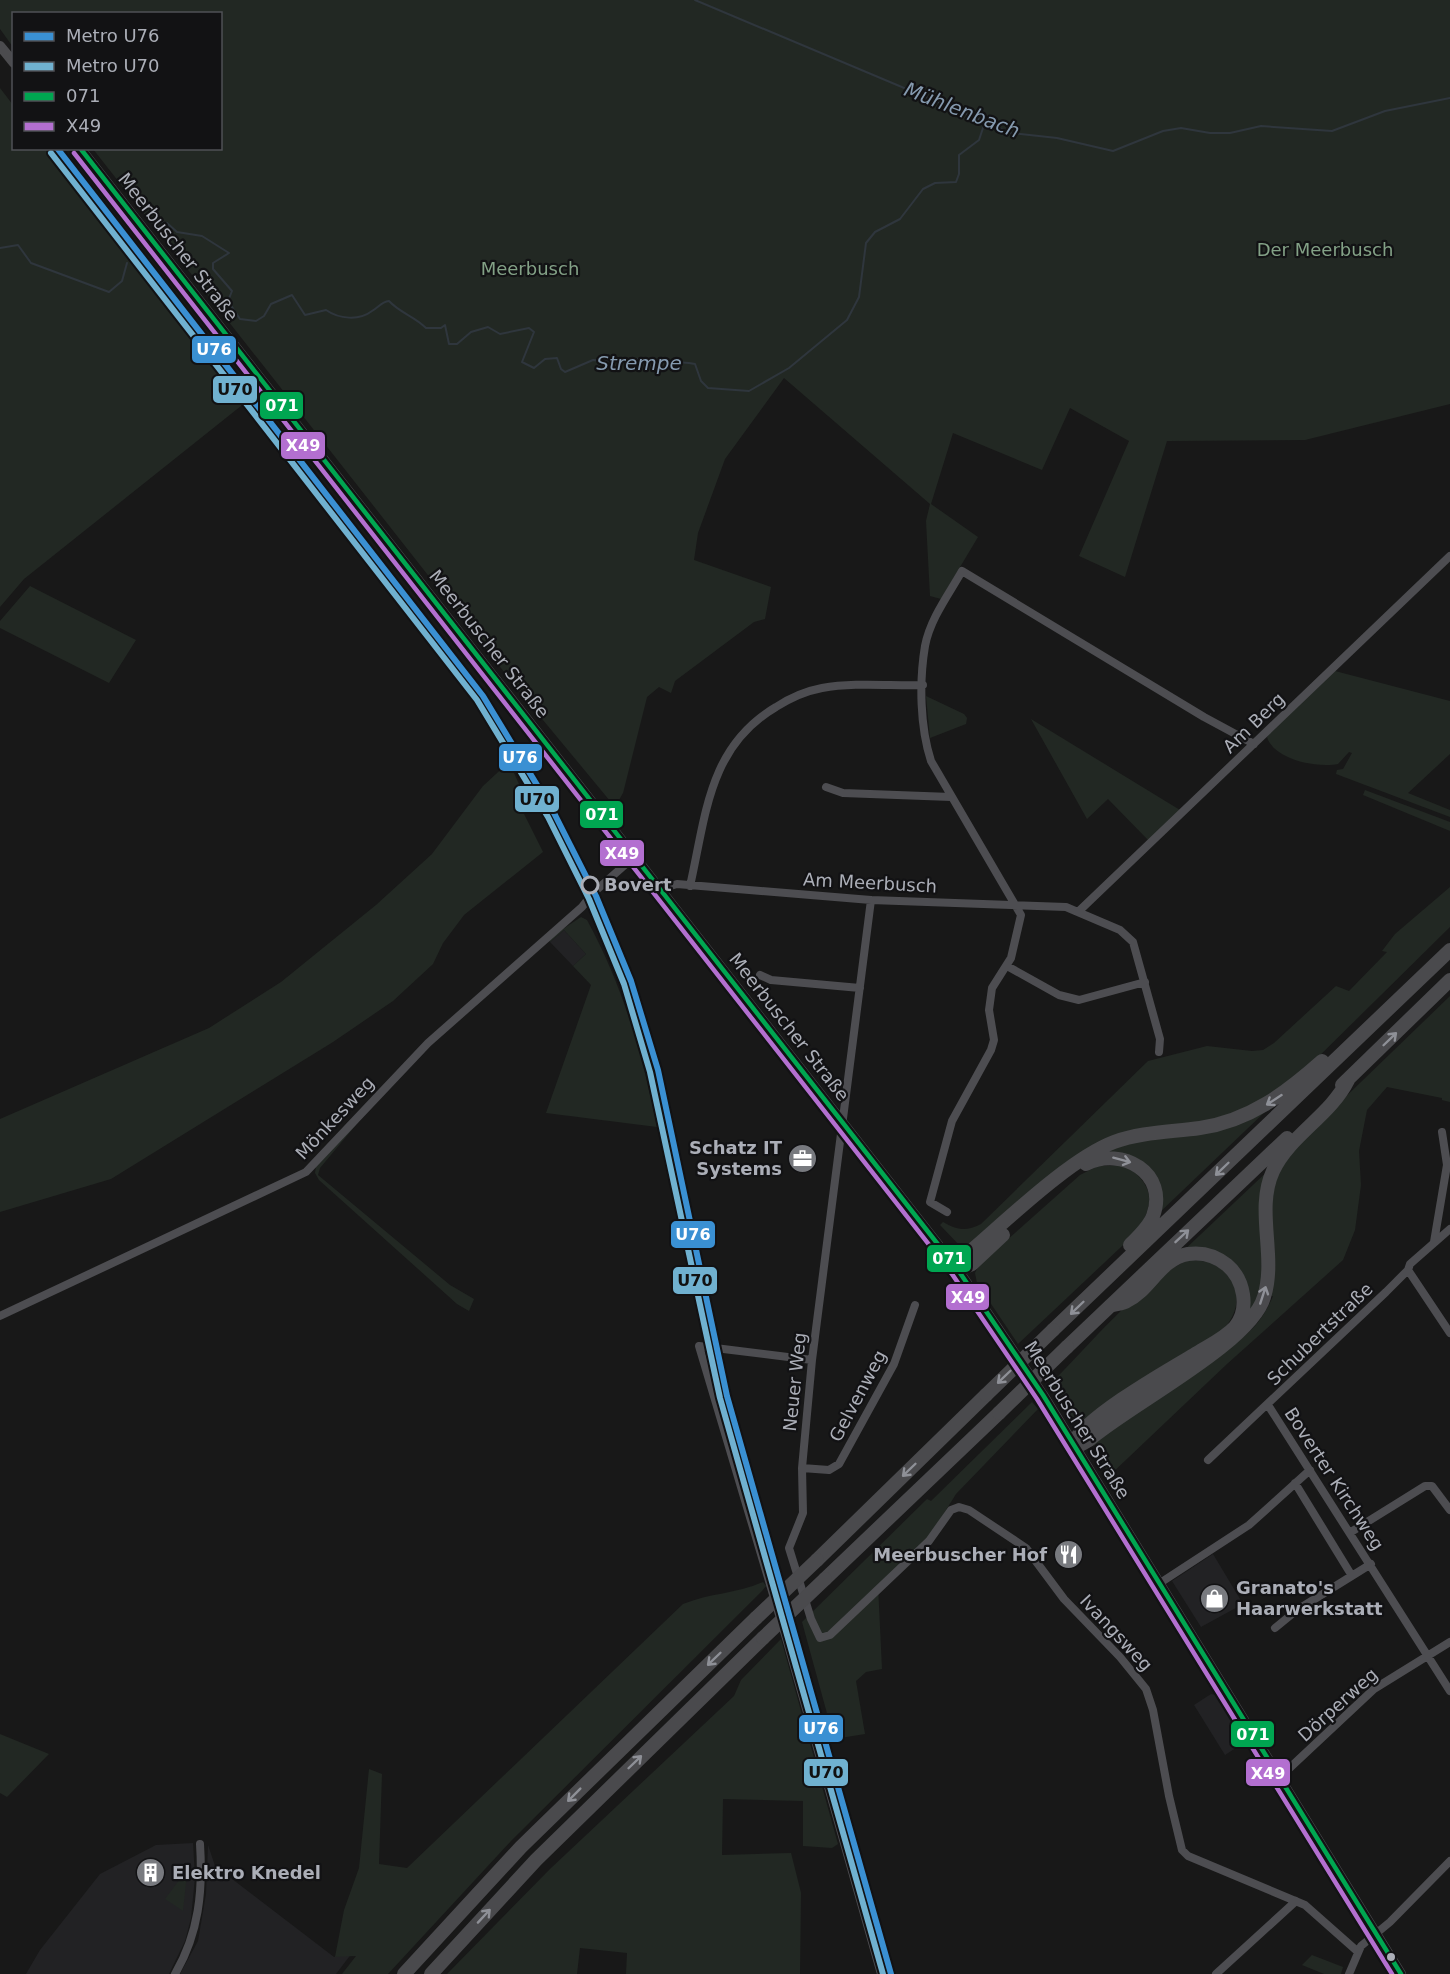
<svg xmlns="http://www.w3.org/2000/svg" width="1450" height="1974" font-family="'DejaVu Sans',sans-serif">
<rect width="100%" height="100%" fill="#181818"/>
<path fill="#222224" d="M564 930 586 954 573 966 550 942Z
M1213 1554 1243 1604 1201 1627 1172 1581Z
M1211 1694 1221 1696 1248 1740 1225 1755 1194 1705Z
M193 1843 195 1877 191 1918 185 1941 169 1974H26L40 1950 100 1874 156 1845Z
M208 1845 215 1866 334 1957 352 1953 336 1974H180L198 1941 206 1894Z"/>
<path fill="#222823" d="M0 0H1450V404L1305 440 1167 441 1125 577 1079 556 1129 441 1070 408 1042 470 953 433 931 504 978 537 941 599 930 596 926 521 930 504 784 378 725 459 698 533 694 560 771 587 765 619 754 622 675 681 671 693 659 687 647 697 623 793 615 807 519 691 93 149 220 148V14H14L13 47 0 29Z
M0 88 13 105 14 148 47 149 246 402 24 579 0 607Z
M30 586 136 640 109 683 0 628V621Z
M1335 671 1450 701V754L1408 793 1450 810V817L1336 774 1337 770 1343 769 1352 753 1349 752 1338 764C1317 768 1274 760 1267 737L1271 732Z
M926 696 964 714 967 718 966 724 930 738Z
M1031 719 1180 810 1149 841 1108 799 1087 819Z
M509 762 528 804 521 808 543 852 464 915 443 943 433 964 393 1001 333 1042 111 1179 0 1212V1119L209 1028 281 982 376 905 432 854 483 786Z
M1365 790 1450 822V831L1363 795Z
M1450 887V927L1305 1070 1254 1105 1211 1121 1117 1135 964 1248 961 1247 940 1225 943 1222C957 1230 966 1232 981 1224L1148 1061 1207 1046 1252 1051 1263 1050 1274 1043 1336 986 1349 991 1387 952 1382 951 1395 934Z
M581 917 587 920C622 984 643 1055 657 1127L546 1113 591 985 573 966 586 954 564 930 550 942 548 939Z
M1450 996V1102L1442 1100V1098L1387 1087 1367 1110 1359 1151 1361 1185 1355 1230 1343 1260 1227 1364 1109 1476 1093 1443 1236 1343C1253 1330 1265 1316 1273 1296H1270C1285 1258 1261 1214 1277 1177 1282 1162 1293 1150 1303 1138Z
M376 1101 320 1168 318 1175 450 1285 474 1299 469 1311 457 1304 319 1180 315 1173 316 1166Z
M1268 1109 1157 1215 1152 1176 1101 1151Z
M1126 1165C1154 1187 1155 1200 1138 1231L1018 1344 977 1283 975 1273 979 1265 1080 1175 1098 1166Z
M1272 1167 1265 1285 1248 1320 1238 1273 1181 1253Z
M1189 1260C1234 1259 1253 1301 1220 1333L1082 1422 1075 1421 1065 1413 1048 1386C1084 1352 1143 1278 1189 1260Z
M1032 1402 1038 1409 956 1494 928 1539 878 1585 882 1669 866 1672 856 1681 865 1734 834 1739 802 1622 927 1499 931 1501Z
M763 1582 766 1586 762 1591 511 1841 388 1974H342L356 1956 335 1957 344 1910 359 1868 369 1769 382 1774 379 1864 407 1868 683 1604C710 1593 735 1594 763 1582Z
M781 1639 838 1844 832 1848 803 1846V1801L723 1799 722 1855 791 1853 801 1893 800 1974H626L627 1953 580 1948 577 1974H447L550 1869 734 1696 741 1680Z
M0 1734 49 1754 7 1797 0 1793Z
M186 1871 187 1874 183 1911 165 1899Z
M1312 1955 1343 1967 1341 1974H1324L1302 1965Z"/>
<g fill="none" stroke-linecap="round" stroke-linejoin="round">
<path stroke="#2f363d" stroke-width="2" d="M695 0 1011 133 1057 138 1113 151 1163 131 1181 128 1210 133H1230L1261 126 1332 131 1385 111 1450 98
M151 221 167 223 177 232 202 236 229 253 213 263V269L232 291 228 301 240 319 256 321 264 316 271 304 292 295 305 315 326 310C339 319 359 321 372 311 379 307 381 302 389 301 400 313 414 316 426 328H441L445 325 449 344H457L471 332 488 327 500 334 529 328 534 332 522 362 534 368 545 359 557 358 561 369 565 372 593 360 626 362 635 359 689 363 695 364 701 381 708 388 749 391 789 368 847 320 859 297 866 243 875 232 900 219 923 189 935 183 956 182 959 174V155L979 140 985 122
M135 235 136 228
M0 248 18 245 31 263 109 292 122 281 127 263"/>
<path stroke="#4d4d51" stroke-width="8" d="M826 787 843 793 951 797
M690 886C706 816 708 747 776 707 790 698 806 691 822 688 855 682 891 686 923 685
M661 889 677 884 871 900 1066 907 1120 930 1133 942 1160 1039 1159 1052
M871 900 812 1360 802 1468 803 1513 789 1548 811 1619 820 1638 830 1635 929 1541 951 1510 959 1507 969 1510 1026 1548 1064 1599 1120 1657 1146 1689 1153 1710 1169 1796 1182 1850 1188 1856 1305 1905 1357 1951
M1078 912 1450 556
M1007 966 1059 995 1079 1000 1145 982
M760 975 771 980 860 988
M947 1212 930 1202 952 1121 991 1050 994 1040 989 1010 992 988 1011 958 1021 915 931 761C920 727 919 682 925 646 930 619 949 594 962 571L1204 717 1254 744
M1434 1242 1447 1165 1442 1132
M1408 1270 1450 1333
M0 1316 306 1172 428 1043 582 907 593 893 635 856
M812 1360 699 1346 786 1638 881 1974
M1268 1405 1450 1691
M1208 1460 1386 1292 1408 1270 1410 1264 1450 1229
M802 1468 829 1470 839 1464 894 1364 915 1305
M1295 1483 1352 1576
M1351 1532 1425 1486H1432L1450 1510
M1160 1583 1249 1525 1310 1470
M1275 1628 1297 1610 1371 1564
M1280 1777 1374 1689 1450 1642
M175 1974C199 1933 203 1891 200 1844
M1216 1974 1296 1901
M1349 1974 1361 1946 1390 1922 1450 1861"/>
<path stroke="#4b4b4e" stroke-width="10" d="M0 46 14 63
M80 148 958 1270 1043 1395 1401 1974"/>
<path stroke="#4a4a4d" stroke-width="14" d="M1342 1085 1450 980
M1086 1164C1122 1146 1169 1173 1153 1216 1149 1227 1138 1237 1130 1245
M958 1270 966 1255C1004 1223 1069 1159 1114 1142 1141 1132 1172 1132 1200 1128 1249 1121 1286 1093 1322 1061
M958 1270 972 1264 1003 1235
M1110 1306C1115 1304 1122 1304 1127 1301 1150 1290 1160 1259 1188 1254 1202 1252 1216 1256 1227 1265 1244 1279 1250 1309 1235 1327 1225 1338 1210 1345 1197 1353 1170 1369 1083 1418 1073 1444H1082L1089 1440C1129 1405 1251 1343 1264 1297 1277 1256 1255 1210 1273 1171 1290 1135 1330 1116 1348 1080
M1053 1330 1450 950
M1067 1347 1287 1138
M817 1560 986 1395
M825 1579 999 1413
M404 1974 521 1847 756 1618
M431 1974 536 1860 763 1638"/>
<path stroke="#4a4a4d" stroke-width="14" d="M986 1395 1053 1330
M999 1413 1067 1347
M756 1618 817 1560
M763 1638 825 1579"/>
<defs>
<path id="bus-1" d="M80 148 958 1270 1043 1395 1401 1974"/>
<path id="bus-2" d="M74 153 952 1274 1037 1399 1392 1974"/>
</defs>
<use href="#bus-1" stroke="#121214" stroke-width="9"/>
<use href="#bus-2" stroke="#121214" stroke-width="9"/>
<use href="#bus-1" stroke="#00a651" stroke-width="4.5"/>
<use href="#bus-2" stroke="#b36fd0" stroke-width="4.5"/>
<defs>
<path id="metro-1" d="M57 148 483 696 554 813 596 896 631 981 658 1070 727 1396 891 1974"/>
<path id="metro-2" d="M51 153 477 700 548 817 589 899 624 984 650 1072 720 1398 883 1974"/>
</defs>
<use href="#metro-1" stroke="#121214" stroke-width="10"/>
<use href="#metro-2" stroke="#121214" stroke-width="10"/>
<use href="#metro-1" stroke="#3a90d3" stroke-width="6"/>
<use href="#metro-2" stroke="#70b1d0" stroke-width="6"/>
</g>
<defs><path id="oneway-shaft" d="M-6 0H5M1.5-3L5.5 0L1.5 3" fill="none" stroke-width="1.6" stroke-linecap="round" stroke-linejoin="round" transform="scale(1.5)"/></defs>
<g stroke="#8e9097">
<use href="#oneway-shaft" transform="translate(1390 1039) rotate(-44)"/>
<use href="#oneway-shaft" transform="translate(1274 1100) rotate(147)"/>
<use href="#oneway-shaft" transform="translate(1122 1160) rotate(15)"/>
<use href="#oneway-shaft" transform="translate(1222 1169) rotate(136)"/>
<use href="#oneway-shaft" transform="translate(1182 1236) rotate(-43)"/>
<use href="#oneway-shaft" transform="translate(1263 1295) rotate(-72)"/>
<use href="#oneway-shaft" transform="translate(1077 1308) rotate(136)"/>
<use href="#oneway-shaft" transform="translate(1004 1377) rotate(136)"/>
<use href="#oneway-shaft" transform="translate(909 1470) rotate(136)"/>
<use href="#oneway-shaft" transform="translate(714 1659) rotate(136)"/>
<use href="#oneway-shaft" transform="translate(635 1762) rotate(-44)"/>
<use href="#oneway-shaft" transform="translate(574 1795) rotate(135)"/>
<use href="#oneway-shaft" transform="translate(484 1916) rotate(-47)"/>
</g>
<defs>
<symbol id="office-disc" viewBox="-11 -11 22 22"><circle r="9.5" fill="#787a7f" stroke="#121214"/><path d="M-6-3h4V-5.5h4V-3h4V5H-6ZM-1-4.5V-3h2v-1.5ZM-6 0V1H6V0Z" fill="#fff"/></symbol>
<symbol id="restaurant-disc" viewBox="-11 -11 22 22"><circle r="9.5" fill="#787a7f" stroke="#121214"/><path d="M-5-6h1v4h1v-4h1v4h1v-4h1v5L-1.5 .5V6h-2V.5L-5-1ZM5-6V6H3V1.5H1.5Q1.5-4 5-6Z" fill="#fff"/></symbol>
<symbol id="shop-disc" viewBox="-11 -11 22 22"><circle r="9.5" fill="#787a7f" stroke="#121214"/><path d="M-5-2.5h2.3a2.7 3.5 0 0 1 5.4 0H5L5.5 6h-11ZM-1.5-2.5h3a1.5 2.3 0 0 0-3 0Z" fill="#fff"/></symbol>
<symbol id="building-disc" viewBox="-11 -11 22 22"><circle r="9.5" fill="#787a7f" stroke="#121214"/><path d="M-4-6H4V6H1V3H-1V6H-4ZM-2.5-4.3h1.7v1.8h-1.7ZM.8-4.3h1.7v1.8H.8ZM-2.5-1h1.7V.8h-1.7ZM.8-1h1.7V.8H.8Z" fill="#fff"/></symbol>
</defs>
<g fill-rule="evenodd">
<use href="#office-disc" x="786" y="1142" width="33" height="33"/>
<use href="#restaurant-disc" x="1052" y="1538" width="33" height="33"/>
<use href="#shop-disc" x="1198" y="1582" width="33" height="33"/>
<use href="#building-disc" x="134" y="1856" width="33" height="33"/>
</g>
<circle fill="#121214" stroke="#abaeb7" stroke-width="3" cx="590" cy="885" r="8"/>
<circle fill="#abaeb7" stroke="#121214" stroke-width="2" cx="1391" cy="1957" r="5"/>
<g text-anchor="middle" stroke-width="4.5" stroke-linejoin="round" paint-order="stroke">
<g font-size="18" fill="#abaeb7" stroke="#121214">
<text transform="translate(178 247) rotate(52)" y="6">Meerbuscher Straße</text>
<text transform="translate(489 644) rotate(52)" y="6">Meerbuscher Straße</text>
<text transform="translate(1254 723) rotate(-44)" y="6">Am Berg</text>
<text transform="translate(870 883) rotate(3)" y="6">Am Meerbusch</text>
<text transform="translate(789 1027) rotate(52)" y="6">Meerbuscher Straße</text>
<text transform="translate(335 1118) rotate(-47)" y="6">Mönkesweg</text>
<text transform="translate(1320 1334) rotate(-44)" y="6">Schubertstraße</text>
<text transform="translate(795 1382) rotate(-84)" y="6">Neuer Weg</text>
<text transform="translate(858 1396) rotate(-62)" y="6">Gelvenweg</text>
<text transform="translate(1077 1420) rotate(58)" y="6">Meerbuscher Straße</text>
<text transform="translate(1334 1479) rotate(57)" y="6">Boverter Kirchweg</text>
<text transform="translate(1116 1633) rotate(47)" y="6">Ivangsweg</text>
<text transform="translate(1338 1705) rotate(-42)" y="6">Dörperweg</text>
</g>
<g font-size="18" fill="#83a186" stroke="#121214">
<text x="1325" y="256">Der Meerbusch</text>
<text x="530" y="275">Meerbusch</text>
</g>
<g font-size="18" font-weight="bold" fill="#abaeb7" stroke="#121214" text-anchor="start">
<text x="604" y="891">Bovert</text>
</g>
<g font-size="18" font-weight="bold" fill="#abaeb7" stroke="#121214" text-anchor="end">
<text x="782" y="1154">Schatz IT<tspan x="782" dy="21">Systems</tspan></text>
<text x="1047" y="1561">Meerbuscher Hof</text>
<text x="1236" y="1594" text-anchor="start">Granato's<tspan x="1236" dy="21">Haarwerkstatt</tspan></text>
<text x="172" y="1879" text-anchor="start">Elektro Knedel</text>
</g>
<g font-size="20" font-style="italic" fill="#859aaf" stroke="#121214">
<text transform="translate(962 110) rotate(21)" y="7">Mühlenbach</text>
<text x="639" y="370">Strempe</text>
</g>
</g>
<g stroke="#121214" stroke-width="2">
<rect x="191" y="335" width="46" height="29" rx="6" fill="#3a90d3"/>
<rect x="212" y="375" width="46" height="29" rx="6" fill="#70b1d0"/>
<rect x="259" y="391" width="45" height="29" rx="6" fill="#00a651"/>
<rect x="280" y="431" width="46" height="29" rx="6" fill="#b36fd0"/>
<rect x="498" y="743" width="45" height="29" rx="6" fill="#3a90d3"/>
<rect x="514" y="785" width="46" height="28" rx="6" fill="#70b1d0"/>
<rect x="579" y="800" width="45" height="29" rx="6" fill="#00a651"/>
<rect x="599" y="839" width="46" height="28" rx="6" fill="#b36fd0"/>
<rect x="670" y="1220" width="46" height="29" rx="6" fill="#3a90d3"/>
<rect x="926" y="1244" width="46" height="29" rx="6" fill="#00a651"/>
<rect x="672" y="1266" width="46" height="29" rx="6" fill="#70b1d0"/>
<rect x="945" y="1283" width="45" height="28" rx="6" fill="#b36fd0"/>
<rect x="798" y="1714" width="46" height="29" rx="6" fill="#3a90d3"/>
<rect x="1230" y="1720" width="45" height="28" rx="6" fill="#00a651"/>
<rect x="803" y="1758" width="46" height="29" rx="6" fill="#70b1d0"/>
<rect x="1245" y="1758" width="46" height="29" rx="6" fill="#b36fd0"/>
</g>
<g font-size="16" text-anchor="middle" font-weight="bold" fill="#fff">
<text x="214" y="355">U76</text>
<text x="282" y="411">071</text>
<text x="303" y="451">X49</text>
<text x="520" y="763">U76</text>
<text x="602" y="820">071</text>
<text x="622" y="859">X49</text>
<text x="693" y="1240">U76</text>
<text x="949" y="1264">071</text>
<text x="968" y="1303">X49</text>
<text x="821" y="1734">U76</text>
<text x="1253" y="1740">071</text>
<text x="1268" y="1779">X49</text>
</g>
<g font-size="16" text-anchor="middle" font-weight="bold" fill="#111">
<text x="235" y="395">U70</text>
<text x="537" y="805">U70</text>
<text x="695" y="1286">U70</text>
<text x="826" y="1778">U70</text>
</g>
<rect x="12" y="12" width="210" height="138" fill="#121214" stroke="#4f5055" stroke-width="1.5"/>
<rect x="24" y="32" width="30" height="9" fill="#3a90d3" stroke="#4f5055" stroke-width="1.5"/>
<text x="66" y="42" font-size="18" fill="#abaeb7">Metro U76</text>
<rect x="24" y="62" width="30" height="9" fill="#70b1d0" stroke="#4f5055" stroke-width="1.5"/>
<text x="66" y="72" font-size="18" fill="#abaeb7">Metro U70</text>
<rect x="24" y="92" width="30" height="9" fill="#00a651" stroke="#4f5055" stroke-width="1.5"/>
<text x="66" y="102" font-size="18" fill="#abaeb7">071</text>
<rect x="24" y="122" width="30" height="9" fill="#b36fd0" stroke="#4f5055" stroke-width="1.5"/>
<text x="66" y="132" font-size="18" fill="#abaeb7">X49</text>
</svg>
